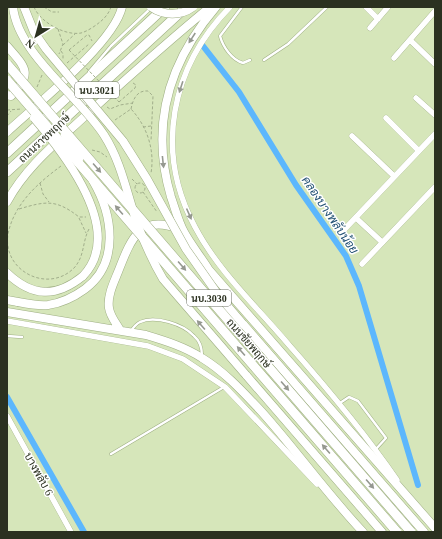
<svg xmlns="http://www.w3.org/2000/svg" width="442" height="539" font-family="'Times New Roman',Sarabun,serif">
<rect width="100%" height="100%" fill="#d6e6ba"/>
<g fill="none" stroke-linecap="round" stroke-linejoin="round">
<path stroke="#5cb7fd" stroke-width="6" d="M203 46 239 92 296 185 346 256 359 286 418 485
M7 397 84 532"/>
<defs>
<path id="lane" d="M242 7 220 36C223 47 232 60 243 63L250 60
M264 60 288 44 327 7
M89 72 111 46 151 8
M131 331C133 328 136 324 140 322 155 315 183 324 194 336 200 341 202 347 202 356
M7 336 22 337
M340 403 349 397 358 401 386 438 376 449
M111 454 224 387"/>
<path id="street" d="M230 7C171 67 154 151 195 227 218 271 257 307 289 345 327 388 364 432 397 480
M366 7 378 19
M370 28 388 7
M410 40 435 64
M394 58 435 11
M416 98 435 115
M386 118 419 151
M352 136 394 176
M356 218 382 242
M341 233 435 134
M362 264 435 187
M7 321 148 346 183 359 225 387 317 484
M7 416 71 532"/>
<path id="secondary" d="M216 7C168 63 150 126 171 197 175 208 178 221 184 232 191 245 201 257 209 270L435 528
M7 46C25 67 34 73 11 96L7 95
M7 132C36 105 114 43 122 7
M7 202C25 168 56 143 84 117 125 80 167 42 210 7
M7 273C32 297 56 298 83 276
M7 300 18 302
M7 312 146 335C166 341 185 347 202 358 225 372 243 392 261 411 296 450 327 494 363 532
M243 324 424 532
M120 330C116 323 110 316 109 308 107 296 114 282 118 272 130 242 139 213 178 229
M246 375 382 532"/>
<path id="primary" d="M7 153 165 7
M7 172 184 9"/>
</defs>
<use href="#lane" stroke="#9faf84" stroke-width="3.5"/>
<use href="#street" stroke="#9faf84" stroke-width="6"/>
<use href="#secondary" stroke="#9faf84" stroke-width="9"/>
<use href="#primary" stroke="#9faf84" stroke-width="10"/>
<path stroke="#a1ae8b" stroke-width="1" stroke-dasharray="3 2" stroke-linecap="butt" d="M34 7C40 22 65 36 81 33 88 31 95 26 100 22 105 18 109 13 111 7
M44 7 52 12H59
M58 29 63 44 59 54
M63 45 75 34
M69 50 87 35H89L92 41
M61 51 63 54V59
M67 63 89 44
M37 87 42 75
M119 102 135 88 136 85 133 83
M107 107 110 109 120 105 133 103
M131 109C133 99 137 90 148 91L153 96 151 141
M7 110 22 109
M7 116 11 111
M115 120 131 109C147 126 155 150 151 173
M143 127 151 126
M92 150 100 152 107 157
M61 166C38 183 14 204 8 234 2 271 48 294 74 268 85 256 82 242 89 229
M132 179 137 184
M40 183 43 194 49 202
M135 188a5 5 0 1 1 10 0a5 5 0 1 1-10 0Z
M143 192 157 212
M19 209C46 201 56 199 79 217H86
M79 218 86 233"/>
<use href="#lane" stroke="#fff" stroke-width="2.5"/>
<use href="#street" stroke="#fff" stroke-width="5.5"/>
<use href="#secondary" stroke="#fff" stroke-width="8"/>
<use href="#primary" stroke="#fff" stroke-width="9"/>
<defs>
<path id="secondary-bridge" d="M13 7C18 54 79 96 104 135 122 163 127 195 138 226 145 244 153 262 163 279L246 375
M24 7 34 32 46 49 123 141 147 179 186 249 219 296 243 324
M151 7C164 16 181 16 193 7
M34 118C64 153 126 231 83 276
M65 135 79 159
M18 302C28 304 38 306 48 305 62 303 74 297 85 289 120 263 113 215 93 181"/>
<path id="primary-bridge" d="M7 64 411 532
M7 80 397 532"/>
</defs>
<use href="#secondary-bridge" stroke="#9faf84" stroke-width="9" stroke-linecap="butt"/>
<use href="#primary-bridge" stroke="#9faf84" stroke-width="10" stroke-linecap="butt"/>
<path stroke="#a1ae8b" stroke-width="1" stroke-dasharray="3 2" stroke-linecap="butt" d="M69 50 119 102"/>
<use href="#secondary-bridge" stroke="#fff" stroke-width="8"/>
<use href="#primary-bridge" stroke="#fff" stroke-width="9"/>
</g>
<defs><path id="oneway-solid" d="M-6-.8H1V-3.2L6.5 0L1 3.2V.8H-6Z"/></defs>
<g fill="#959890">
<use href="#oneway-solid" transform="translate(192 38) rotate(123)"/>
<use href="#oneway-solid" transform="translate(181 87) rotate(108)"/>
<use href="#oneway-solid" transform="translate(163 162) rotate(84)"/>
<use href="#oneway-solid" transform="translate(97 168) rotate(49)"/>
<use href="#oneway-solid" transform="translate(119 210) rotate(-131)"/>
<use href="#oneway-solid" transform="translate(189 214) rotate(66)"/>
<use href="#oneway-solid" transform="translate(182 266) rotate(49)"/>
<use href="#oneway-solid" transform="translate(201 325) rotate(-131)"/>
<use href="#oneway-solid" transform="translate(241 351) rotate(-131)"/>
<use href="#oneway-solid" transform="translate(285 386) rotate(49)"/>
<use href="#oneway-solid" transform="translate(326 449) rotate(-131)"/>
<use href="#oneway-solid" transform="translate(370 484) rotate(49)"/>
</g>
<g text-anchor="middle" stroke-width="3" stroke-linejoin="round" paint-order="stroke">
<g fill="#fff" stroke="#6b6f63" stroke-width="1">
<rect x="75" y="82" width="44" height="16" rx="3"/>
<rect x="187" y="290" width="44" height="16" rx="3"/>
</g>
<g font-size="10" font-weight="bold" fill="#2b3120">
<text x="97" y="94">นบ.3021</text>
<text x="209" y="302">นบ.3030</text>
</g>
<g font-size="11" fill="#2b3120" stroke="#fff">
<text transform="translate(44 138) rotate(-43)" y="4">ถนนราชพฤกษ์</text>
<text transform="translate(249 343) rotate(49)" y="4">ถนนชัยพฤกษ์</text>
<text transform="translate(39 474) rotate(61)" y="4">บางพลับ 6</text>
</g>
<g font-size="12" font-style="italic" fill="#215073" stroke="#fff">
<text transform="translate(330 215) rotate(56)" y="4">คลองบางพลับน้อย</text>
</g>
</g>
<rect width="442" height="539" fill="none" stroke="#2b3120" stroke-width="16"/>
<g transform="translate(36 36) rotate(217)" stroke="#ffffff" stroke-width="3" paint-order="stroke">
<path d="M0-3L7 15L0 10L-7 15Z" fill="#2b3120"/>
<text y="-6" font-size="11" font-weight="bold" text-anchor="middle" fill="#2b3120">N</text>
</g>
</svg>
